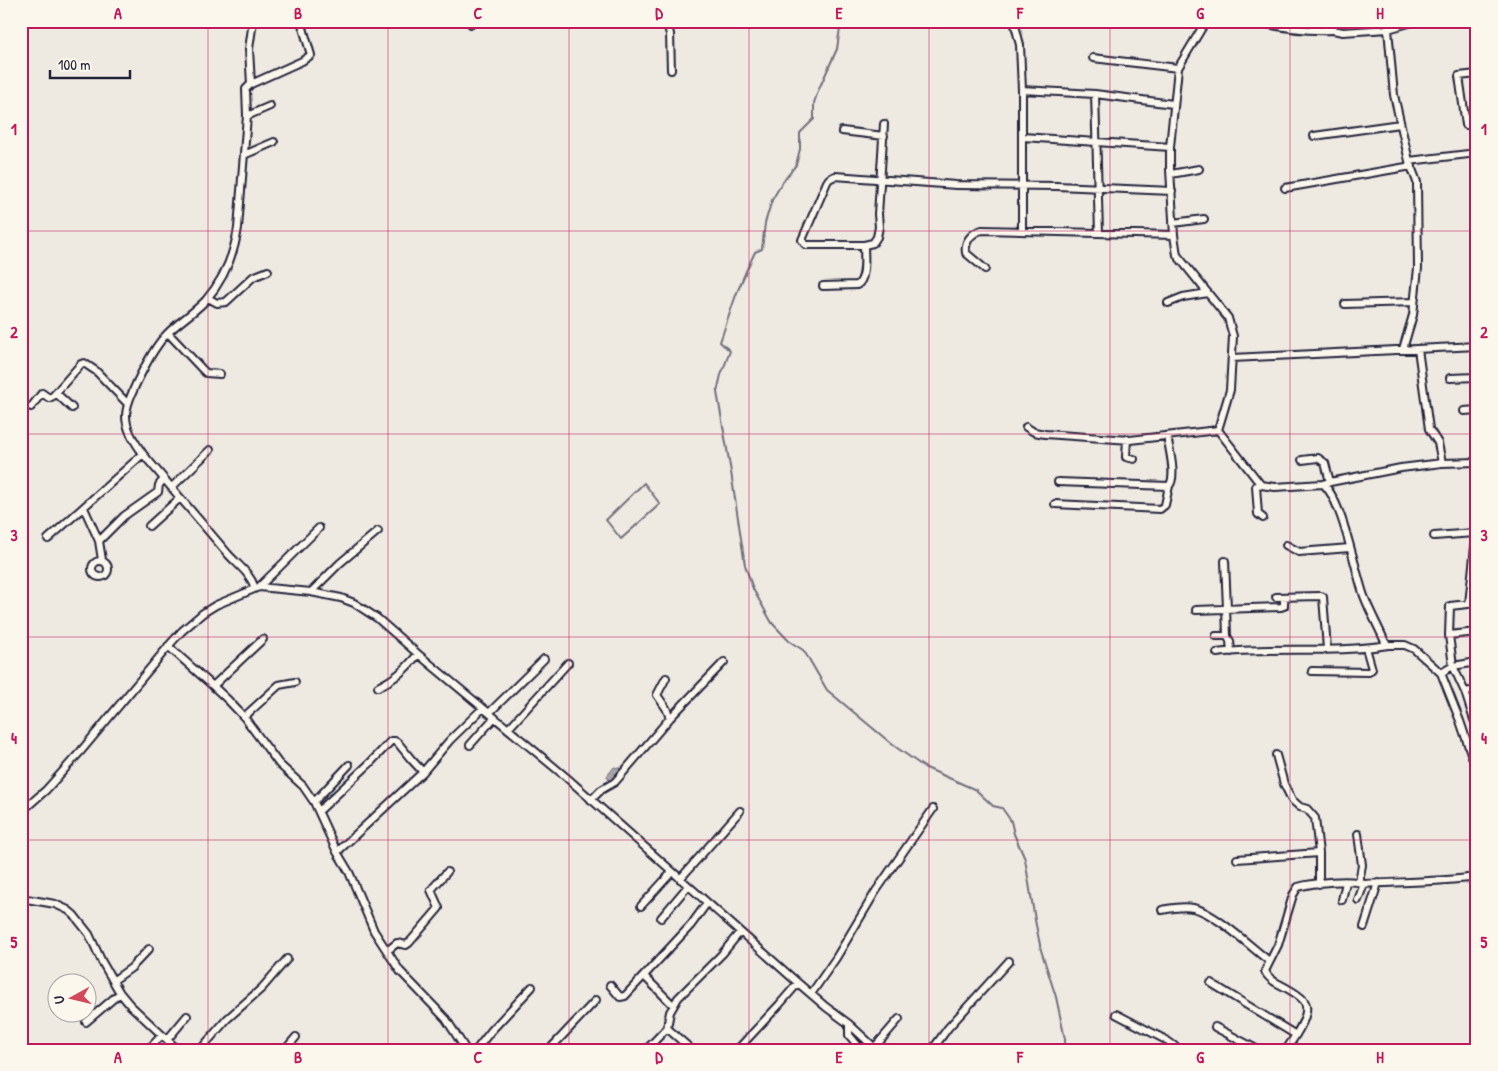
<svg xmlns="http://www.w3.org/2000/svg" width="1498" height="1071" font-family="'Patrick Hand',sans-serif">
<rect width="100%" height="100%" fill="#eeeae2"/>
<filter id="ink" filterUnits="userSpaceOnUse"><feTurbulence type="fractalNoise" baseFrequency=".02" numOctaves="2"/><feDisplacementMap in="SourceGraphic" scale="10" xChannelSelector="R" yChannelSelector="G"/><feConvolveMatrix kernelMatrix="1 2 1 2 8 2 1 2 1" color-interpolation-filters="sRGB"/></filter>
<g filter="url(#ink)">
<path fill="#a6a3a7" stroke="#716f7c" d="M614 767 620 768 622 773 612 782 608 779 607 776Z"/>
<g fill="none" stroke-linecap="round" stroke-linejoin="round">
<path stroke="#716f7c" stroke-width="2" d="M841 21 837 49 818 91 814 103V119L800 133V149L796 165 782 183 772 200 765 223 762 249 755 252 747 269 736 295 720 342 730 351 721 375 717 392 731 472 745 565 753 589 772 623 789 641 803 650 809 659 827 690 893 745 924 767 976 790 993 806 1002 808 1011 821 1014 834 1025 859 1035 920 1041 950 1056 997 1065 1039V1050
M644 483 660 504 621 539 606 520Z"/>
<defs>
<path id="minor" d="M253 21 249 49 251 84 246 89 247 116 238 228C234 255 224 279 206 300 194 313 178 322 166 335 153 348 126 398 126 416 126 430 135 442 143 454L228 554C239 566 250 573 255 588
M470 21 471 24
M666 21 670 34 671 70
M1014 21 1020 45 1022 90V231
M1206 21 1178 68 1170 147V170L1174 235 1177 255 1228 318 1233 336 1230 390 1218 430 1261 485 1275 487 1323 484C1342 499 1355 571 1364 596 1370 612 1378 626 1385 642L1388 645H1405L1414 649 1441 673 1460 721 1477 771
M1255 21C1281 28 1305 31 1332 30
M1320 21 1333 30 1343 32 1388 29 1416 21
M1388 29 1394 95 1409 161 1417 182 1418 268 1413 315 1403 349
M1093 58 1178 68
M1477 74 1459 76 1466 125 1477 123
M251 84 302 61 311 55 301 21
M1022 90 1095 94 1173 104
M1095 94 1099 233
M247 116 270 106
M842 131 884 136
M1314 136 1400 124
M1023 137 1170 147
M244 155 274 142
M1409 161 1477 153
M1171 174 1199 169
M1285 188 1412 166
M1173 223 1204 219
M864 245 873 243 877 237 879 227 878 214 884 124
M985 269 966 253C964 242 971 233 982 230L1174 235
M823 286 857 285C867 279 864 256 864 245H807L805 244 802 240 827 182 829 179 835 176 956 185 1057 186 1172 191
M208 298 217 303 226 302 253 277 268 271
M1168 303 1183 297 1208 293
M1345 304 1414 302
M168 333 202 369 206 373 220 374
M1418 349 1429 429 1438 443 1442 463
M1232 358 1477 346
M1450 378 1477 377
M56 393 72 408
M31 407 42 393 49 398 53 396 81 364 84 363 96 371 128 404
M1464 411 1477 410
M1026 427 1034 432 1045 434 1130 440 1218 430
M1127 439 1126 457 1134 459
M1302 460 1318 458 1325 463 1330 482
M1058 482 1169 486C1177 477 1169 448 1167 436
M1259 483 1256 486 1258 514 1263 518
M1323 484 1330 482 1401 468 1442 463 1477 462
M172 487 210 450
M1055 504 1160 509 1165 505 1169 486
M84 508 99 541 102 560
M149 526 180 498
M1434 536 1474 533 1475 546 1469 604
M48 539 143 454
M99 541 124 516 158 492 159 485 164 479
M1286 545 1299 552 1350 548
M1225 561 1227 608
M92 569a8 8 0 1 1 16 0a8 8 0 1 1-16 0Z
M259 587 319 528
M311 592 340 563 378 531
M1276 597 1321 596 1323 597 1327 649
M1477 603 1450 606 1449 635 1453 666 1465 692 1474 720H1477
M1226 608 1227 636 1230 641 1231 652
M1196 610 1281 607 1284 606V597
M1449 635 1477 632
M1216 636H1227
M168 646 213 686 228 700 244 717 279 764 303 786 314 802 337 852 349 872 374 931 400 971 446 1019 466 1050
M1217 653C1274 646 1332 654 1388 645
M1312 671 1369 672 1372 669 1366 648
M1441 673 1453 666 1477 662
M666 678 657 695 666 708 670 718
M213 686 263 639
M378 687C396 678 405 670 418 654
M1465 692 1477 690
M489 713 544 659
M244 717 279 685 295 682
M508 729 568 663
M470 745 494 718
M1276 755 1284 784 1292 800 1300 807 1307 809 1315 818 1319 853V884
M591 800 601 790 615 782 670 718 724 662
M314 802 349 765
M319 811 370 763 391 741H395L398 743 411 759 423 772
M21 812 46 790 81 751 172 642 182 631 203 613 216 605 259 587 311 592 341 598 354 603 377 618 418 654 566 777 798 983 826 1007 849 1024 877 1050
M1358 834 1362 865 1359 882
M337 852 423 772 450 740 483 708
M1237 859 1319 853
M680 879 740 811
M21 898 55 904 68 910 74 915 89 934 102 962 120 993 130 1005 178 1050
M1342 900 1346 882
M1358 900 1364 884
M641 906 672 872
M1162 910C1172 908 1183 906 1193 908 1214 912 1251 947 1269 961
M661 918 688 886
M1364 927 1378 883
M387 951 397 943 406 945 409 943 439 908 431 890 447 872
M644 976 673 1005
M114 980 131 968 149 949
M1211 983 1296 1035
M610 985 620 997 625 996 691 925 707 903
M811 994 836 958 876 891 933 809
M1116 1014 1166 1040 1180 1050
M86 1022 120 993
M849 1024V1035L859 1047V1050
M1215 1027 1258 1050
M667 1028 692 1050
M167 1040 187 1016
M874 1048 899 1019
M148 1050 162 1035
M200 1050 227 1019 262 988 287 959
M285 1050 296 1037
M476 1050 491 1031 532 987
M549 1050 596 1000
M646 1050 667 1028 670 1012 678 998 722 954 740 932
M737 1050 779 1005 798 983
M932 1050 948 1028 1009 961
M1286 1050C1293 1039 1313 1013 1304 1001 1299 994 1283 986 1275 982 1270 978 1267 977 1265 971L1278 945 1293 895 1298 887C1312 883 1352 878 1364 884 1402 882 1439 882 1477 877"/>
</defs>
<use href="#minor" stroke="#22223b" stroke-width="10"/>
<use href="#minor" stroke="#fbf7ec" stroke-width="6"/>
</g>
</g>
<path fill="none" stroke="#c2185b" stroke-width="1" stroke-opacity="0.55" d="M208 21V1050M388 21V1050M569 21V1050M749 21V1050M929 21V1050M1110 21V1050M1290 21V1050M21 231H1477M21 434H1477M21 637H1477M21 840H1477"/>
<rect width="1498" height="1071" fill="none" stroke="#fbf7ec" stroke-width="55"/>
<g transform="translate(72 998) rotate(262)"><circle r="24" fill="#fbf7ec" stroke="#a4a2a5"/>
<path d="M0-4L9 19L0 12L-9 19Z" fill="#d1495b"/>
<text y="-8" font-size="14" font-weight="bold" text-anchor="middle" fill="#22223b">U</text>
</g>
<path d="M50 70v8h80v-8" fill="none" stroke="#22223b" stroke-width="2.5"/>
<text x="58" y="70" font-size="15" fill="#22223b" stroke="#fbf7ec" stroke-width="4" paint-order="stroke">100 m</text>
<rect x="28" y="28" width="1442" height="1016" fill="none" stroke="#c2185b" stroke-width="2"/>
<g font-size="16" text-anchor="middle" font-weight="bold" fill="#c2185b">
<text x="118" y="19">A</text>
<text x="298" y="19">B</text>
<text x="478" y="19">C</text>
<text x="659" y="19">D</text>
<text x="839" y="19">E</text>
<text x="1020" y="19">F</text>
<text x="1200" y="19">G</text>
<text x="1380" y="19">H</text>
<text x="14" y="135">1</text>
<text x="1484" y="135">1</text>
<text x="14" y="338">2</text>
<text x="1484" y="338">2</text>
<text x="14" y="541">3</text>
<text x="1484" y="541">3</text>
<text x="14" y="744">4</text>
<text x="1484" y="744">4</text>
<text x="14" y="948">5</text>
<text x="1484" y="948">5</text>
<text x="118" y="1063">A</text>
<text x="298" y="1063">B</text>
<text x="478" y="1063">C</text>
<text x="659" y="1063">D</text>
<text x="839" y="1063">E</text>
<text x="1020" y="1063">F</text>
<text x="1200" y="1063">G</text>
<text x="1380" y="1063">H</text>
</g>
</svg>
